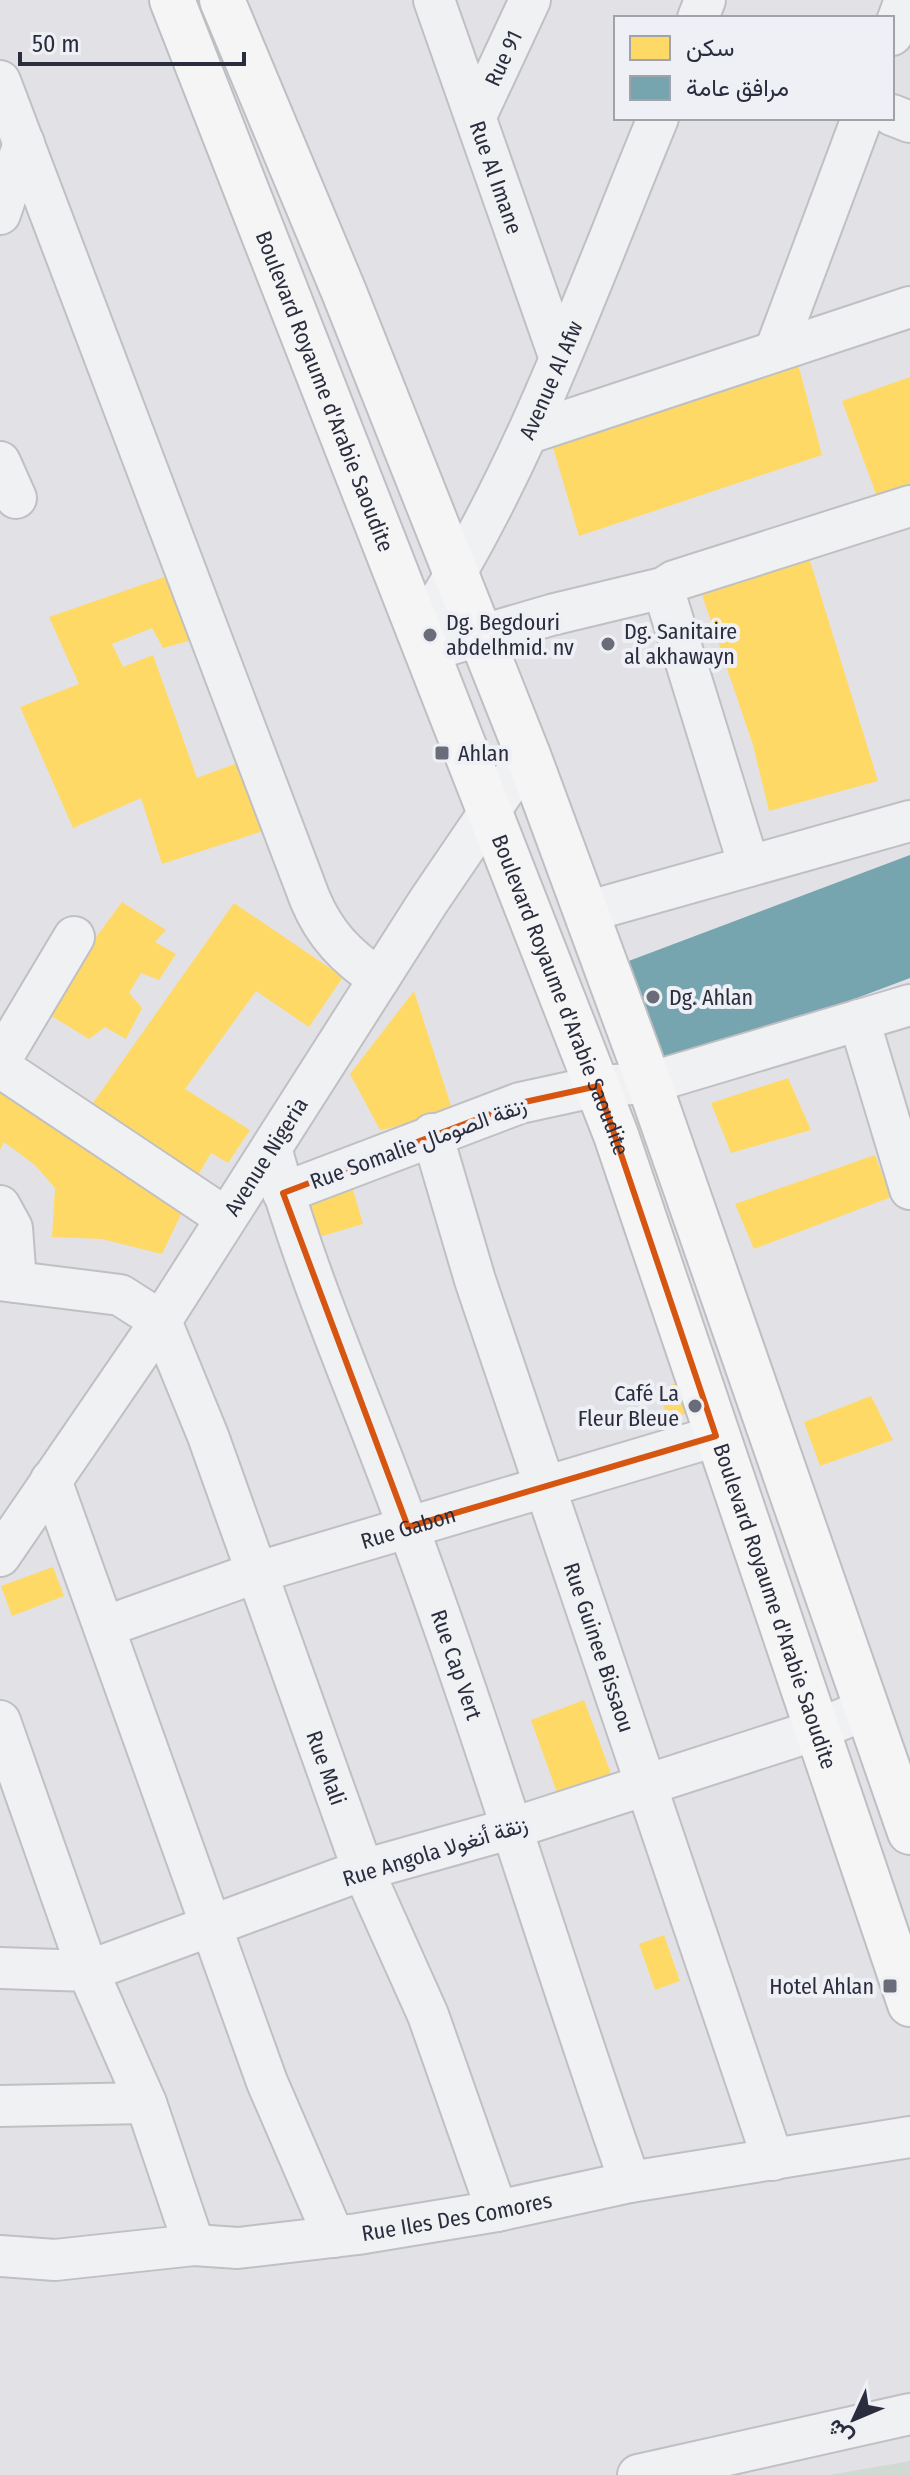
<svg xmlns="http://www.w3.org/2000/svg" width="910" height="2475" font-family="'Fira Sans Condensed',Vazirmatn,sans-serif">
<rect width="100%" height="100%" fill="#e2e2e6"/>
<path fill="#d0d9d2" d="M910 2461V2475H829Z"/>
<path fill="#ffd966" d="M796 356 822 455 579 536 552 444Z
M910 377V486L877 497 842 401Z
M807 551 878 781 769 811 753 745 699 586Z
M176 573 196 639 163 648 152 628 112 644 123 667 153 655 197 778 248 759 269 829 162 864 141 798 73 828 20 707 79 684 49 617Z
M122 902 166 930 155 942 176 954 159 980 141 973 129 993 142 1008 126 1039 105 1027 89 1039 42 1010Z
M234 903 343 977 309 1027 256 991 185 1089 250 1130 228 1163 211 1153 197 1177 90 1107Z
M414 991 454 1115 380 1130 350 1074Z
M788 1078 811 1130 731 1153 711 1103Z
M0 1080 184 1208 162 1254 102 1239 52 1237 55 1188 35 1165 4 1142 0 1150Z
M875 1155 891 1197 754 1249 735 1204Z
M353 1190 363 1224 319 1237 309 1202Z
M686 1380 696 1410 668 1420 658 1389Z
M871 1396 893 1440 820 1466 804 1422Z
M53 1567 64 1596 12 1616 1 1586Z
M584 1700 613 1779 559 1798 531 1720Z
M664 1935 680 1981 655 1990 639 1944Z"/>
<path fill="#76a5af" d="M910 855V978L663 1071 626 962Z"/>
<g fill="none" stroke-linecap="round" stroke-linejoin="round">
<defs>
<g id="minor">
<path id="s1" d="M434 0 559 356"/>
<path d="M698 18 705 0"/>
<path d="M892 35 905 0"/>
<path d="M0 81 310 899C325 935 346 956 379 979"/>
<path d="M892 115 910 122"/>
<path id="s2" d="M476 116 530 0"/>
<path d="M0 214 24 143"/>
<path d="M775 351 862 118"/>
<path d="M529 433 910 307"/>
<path d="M0 462 16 498"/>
<path d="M663 588 749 866"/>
<path id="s3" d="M421 630C524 472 586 292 658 118"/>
<path d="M428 651 551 615 663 588 674 581 910 506"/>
<path d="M586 912 910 821"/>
<path d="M859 1020 910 1189"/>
<path d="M0 1061 74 937"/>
<path d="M0 1067 226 1218"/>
<path id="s4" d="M432 1134 475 1280 773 2160"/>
<path id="s5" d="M272 1151C307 1280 363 1402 408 1527 488 1743 553 1964 630 2182"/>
<path d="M283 1193 520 1103 598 1086 649 1083 910 1005"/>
<path d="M0 1206 12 1228 16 1282"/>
<path id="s6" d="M0 1280 120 1295 161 1321 208 1436 363 1870 428 2015 497 2211"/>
<path d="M51 1480 267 2082 334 2237"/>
<path id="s7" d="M0 1556 161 1321 428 902 528 755"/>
<path id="s8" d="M104 1627 255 1573 716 1436"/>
<path d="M0 1721 88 1971 146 2103 194 2245"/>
<path d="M0 1968 88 1971 363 1870 513 1828 816 1730 867 1709"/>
<path d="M0 2106 146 2103"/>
<path id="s9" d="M0 2256 55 2260 194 2245 238 2248 358 2234 497 2211 630 2182 910 2137"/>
<path d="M638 2475 910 2414"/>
</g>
<g id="major">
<path id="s10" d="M172 0 616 1135 910 2004"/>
<path d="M222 0 344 292 528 755 649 1083 910 1832"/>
</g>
</defs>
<use href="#minor" stroke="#c0c0c4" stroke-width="44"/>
<use href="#major" stroke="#bebfc3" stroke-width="48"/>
<use href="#minor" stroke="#f0f1f3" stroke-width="40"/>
<use href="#major" stroke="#f5f5f6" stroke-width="44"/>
</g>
<path fill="none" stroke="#d55511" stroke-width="6" stroke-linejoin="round" d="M598 1086 716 1436 408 1527 283 1193 520 1103Z"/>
<g fill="#6a6c79" stroke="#eff0f5" stroke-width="3">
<circle cx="430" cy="635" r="8"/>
<circle cx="608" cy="644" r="8"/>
<rect x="434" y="745" width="16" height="16" rx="4"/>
<circle cx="653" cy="997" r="8"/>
<circle cx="695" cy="1406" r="8"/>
<rect x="882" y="1978" width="16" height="16" rx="4"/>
</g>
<g text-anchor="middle" stroke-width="8" stroke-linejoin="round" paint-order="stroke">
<g font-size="22" fill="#2a2d3e" stroke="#eff0f5">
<text dy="8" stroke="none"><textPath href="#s2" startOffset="64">Rue 91</textPath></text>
<text dy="8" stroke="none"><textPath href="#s1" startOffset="188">Rue Al Imane</textPath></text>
<text dy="8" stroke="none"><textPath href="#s3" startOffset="282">Avenue Al Afw</textPath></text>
<text dy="8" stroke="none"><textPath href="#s10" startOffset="420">Boulevard Royaume d'Arabie Saoudite</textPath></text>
<text dy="8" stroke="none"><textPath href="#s10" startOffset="1068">Boulevard Royaume d'Arabie Saoudite</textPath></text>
<text transform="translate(418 1143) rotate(-20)" y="8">Rue Somalie زنقة الصومال</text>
<text dy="8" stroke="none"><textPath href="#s7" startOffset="480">Avenue Nigeria</textPath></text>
<text dy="8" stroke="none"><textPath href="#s8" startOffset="320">Rue Gabon</textPath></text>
<text dy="8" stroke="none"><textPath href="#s10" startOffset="1716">Boulevard Royaume d'Arabie Saoudite</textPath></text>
<text dy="8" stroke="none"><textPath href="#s4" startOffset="540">Rue Guinee Bissaou</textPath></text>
<text dy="8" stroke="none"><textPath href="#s5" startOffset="546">Rue Cap Vert</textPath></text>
<text dy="8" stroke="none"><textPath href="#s6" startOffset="646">Rue Mali</textPath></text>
<text transform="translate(435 1851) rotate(-17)" y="8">Rue Angola زنقة أنغولا</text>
<text dy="8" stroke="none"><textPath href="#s9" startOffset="460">Rue Iles Des Comores</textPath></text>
</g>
<g font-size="22" fill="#2a2d3e" stroke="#eff0f5" text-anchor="start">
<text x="446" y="630">Dg. Begdouri<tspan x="446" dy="25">abdelhmid. nv</tspan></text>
<text x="624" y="639">Dg. Sanitaire<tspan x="624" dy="25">al akhawayn</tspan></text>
<text x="458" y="761">Ahlan</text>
<text x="669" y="1005">Dg. Ahlan</text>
<text x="679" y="1401" text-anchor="end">Café La<tspan x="679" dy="25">Fleur Bleue</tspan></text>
<text x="874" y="1994" text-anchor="end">Hotel Ahlan</text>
</g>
</g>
<rect x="614" y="16" width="280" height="104" fill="#eff0f5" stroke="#a0a2ac" stroke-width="2"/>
<rect x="630" y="36" width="40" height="24" fill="#ffd966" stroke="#a0a2ac" stroke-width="2"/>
<text x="686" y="56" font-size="24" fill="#2a2d3e">سكن</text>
<rect x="630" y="76" width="40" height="24" fill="#76a5af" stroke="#a0a2ac" stroke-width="2"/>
<text x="686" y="96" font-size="24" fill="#2a2d3e">مرافق عامة</text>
<g transform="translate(854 2419) rotate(226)" stroke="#eff0f5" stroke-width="6" paint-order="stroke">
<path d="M0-6L14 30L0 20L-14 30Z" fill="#2a2d3e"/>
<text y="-12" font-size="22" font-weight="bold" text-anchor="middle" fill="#2a2d3e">ش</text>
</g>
<path d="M20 52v12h224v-12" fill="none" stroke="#2a2d3e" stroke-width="4"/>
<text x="32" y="52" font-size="24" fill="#2a2d3e" stroke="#eff0f5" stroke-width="6" paint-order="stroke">50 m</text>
</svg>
